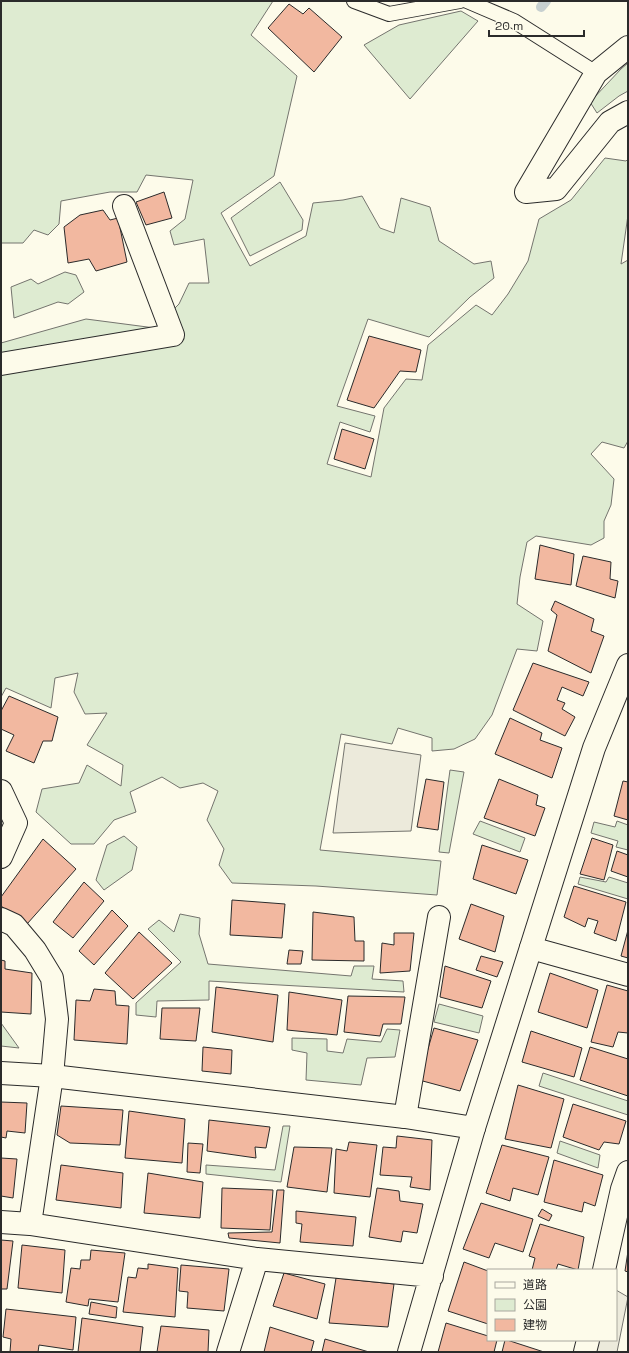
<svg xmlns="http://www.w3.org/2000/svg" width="629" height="1353" font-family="'Space Grotesk','Noto Sans JP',sans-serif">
<rect width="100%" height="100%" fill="#fdfbea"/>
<path fill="#deebd1" stroke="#74746e" d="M1 1H273L251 35 297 76 274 176 221 213 250 266 306 236 313 203 343 200 362 196 380 228 394 233 401 198 430 207 439 241 474 264 491 261 494 278 470 297 429 337 368 319 337 406 375 416 370 432 340 422 327 464 371 477 384 408 406 379 422 380 428 345 476 305 492 315 508 294 528 261 539 219 571 200 605 158 626 161 628 159V215L621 264 628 260V441L624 448 602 442 591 454 614 479 611 505 604 521V538L591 545 536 536 527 542 520 577 517 604 543 621 537 651 517 649 492 715 475 739 454 749 432 751V738L398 728 392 744 341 734 320 850 441 861 437 895 316 886 232 883 219 865 224 849 207 820 218 791 203 783 180 788 162 777 130 792 136 812 114 820 94 844H71L36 812 42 789 79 783 87 765 121 786 123 765 87 745 107 713 85 714 74 692 78 673 55 678 51 708 6 688 1 697V343L86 319 155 328 179 304 189 283H209L204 239 174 245 170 231 185 219 193 180 146 175 137 192H110L61 201 59 224 48 235 34 230 23 243H1Z
M461 11 478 21 410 99 364 45 399 25Z
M628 63V91L619 96 597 113 590 102 621 69Z
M280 182 303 220 302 230 250 256 231 218Z
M65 272 76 275 84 292 68 304 58 302 14 318 11 287 31 279 38 284Z
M450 770 464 772 449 853 439 852Z
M480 821 525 838 520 852 473 834Z
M617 821 628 825V850L616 847 618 841 591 833 594 822 615 827Z
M124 836 137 847 132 870 104 890 96 880 107 845Z
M580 877 606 882 609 877 628 883V899L578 884Z
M180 914 200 918 199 934 208 964 351 976 354 966H374L372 979 403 981 404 992 209 981V1000L157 1001 156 1017 136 1015V1003L181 962 148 929 159 920 174 932Z
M439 1004 483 1016 479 1033 434 1022Z
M1 1023 19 1048 1 1046Z
M387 1029 400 1030 395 1057 367 1058 361 1085 306 1080 307 1053 292 1050V1038L327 1039V1051L343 1053 347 1039 381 1042Z
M543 1073 628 1101V1115L539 1086Z
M283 1126H290L281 1182 206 1174V1165L275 1170Z
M560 1141 600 1155 598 1168 557 1153Z"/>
<path fill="#eceadb" stroke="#74746e" d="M345 743 421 755 411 831 333 833Z
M616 1290 628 1297 617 1352H594L597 1340H616Z"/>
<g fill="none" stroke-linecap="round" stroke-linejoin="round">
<path stroke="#c7d0d0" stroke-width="10" d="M541 7 546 1"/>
</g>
<path fill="#f2b8a0" stroke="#2b2b2b" d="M289 4 303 14 309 8 342 37 314 72 268 28Z
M164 192 172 218 146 225 136 202Z
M103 210 110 220 118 218 127 262 96 271 89 259 68 263 64 227 80 215Z
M369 336 421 350 416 372 400 371 374 408 347 400Z
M342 429 374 439 365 469 334 459Z
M540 545 574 554 571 585 535 579Z
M583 556 611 562 610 579 618 581 615 598 576 586Z
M555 601 594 619 591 631 604 636 591 673 548 651 557 615 551 610Z
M533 663 589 682 583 696 562 687 557 700 565 703 562 709 575 717 565 736 513 710Z
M9 696 58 717 52 741H43L34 763 6 751 14 735 1 729V711Z
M510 718 542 733 540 740 562 748 552 778 495 754Z
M426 779 444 782 438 830 417 827Z
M499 779 538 795 536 805 545 808 535 836 484 818Z
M623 781 628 782V820L614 816Z
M592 838 613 845 604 880 580 874Z
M43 839 76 869 27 924 1 906V897Z
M482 845 528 860 516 894 473 879Z
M617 851 628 855V877L611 871Z
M84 882 104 901 73 938 53 922Z
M574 886 626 902 616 941 594 933 598 921 588 918 585 927 564 917Z
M232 900 285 904 282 938 230 935Z
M471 904 504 916 495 952 459 939Z
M112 910 128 926 94 965 79 951Z
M313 912 354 917 355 941H364V961L312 960Z
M628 930V958L621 956Z
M139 932 172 963 133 999 105 973Z
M394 933H414L410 971 380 973 382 943 394 945Z
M289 950 303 951 301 964H287Z
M481 956 503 962 497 977 476 970Z
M1 960 5 961V969L32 973 31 1014 1 1012Z
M445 966 491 981 482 1008 440 997Z
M550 973 598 990 587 1028 538 1012Z
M607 985 628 991V1033L618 1032 613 1047 591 1042Z
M216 987 278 995 273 1042 212 1032Z
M94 989 115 991 116 1005 129 1006 127 1044 74 1040 76 1000 90 1001Z
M289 992 342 1000 337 1035 287 1030Z
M348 996 405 997 401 1024H383L380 1036 344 1032Z
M162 1008H200L196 1041 160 1039Z
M434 1028 478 1040 460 1091 419 1080Z
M531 1031 582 1048 574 1077 522 1062Z
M203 1047 232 1050 231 1074 202 1071Z
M590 1047 628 1059V1096L580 1080Z
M518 1085 564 1099 551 1148 505 1139Z
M1 1102 27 1103 25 1133 7 1131 6 1138 1 1137Z
M573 1104 626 1121 619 1144 604 1142 599 1150 563 1137Z
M61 1106 123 1110 120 1145 70 1143 57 1135Z
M129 1111 185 1119 182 1163 125 1158Z
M209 1120 270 1127 266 1148 255 1147 256 1158 207 1151Z
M397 1136 432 1140 430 1190 410 1187 412 1177 380 1175 383 1147 396 1148Z
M349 1142 377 1145 370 1197 334 1193 336 1149 347 1151Z
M188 1143 203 1144 200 1173 187 1172Z
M502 1145 549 1157 538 1195 513 1188 510 1201 486 1193Z
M294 1147 332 1148 327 1192 287 1187Z
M1 1158 17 1159 13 1198 1 1196Z
M554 1160 603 1175 595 1206 584 1202 582 1212 544 1202Z
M61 1165 123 1173 121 1208 56 1200Z
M148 1173 203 1182 200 1218 144 1213Z
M222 1188 273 1190 270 1230 221 1228Z
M377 1188 399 1191 400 1201 423 1204 417 1233 403 1231 401 1242 369 1237Z
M277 1190H284L280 1243 229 1238 228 1233 272 1232Z
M481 1203 533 1219 523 1252 495 1243 489 1258 463 1249Z
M542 1209 552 1215 549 1221 538 1216Z
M296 1211 356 1217 353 1246 300 1242 302 1224 296 1223Z
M540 1224 584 1237 578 1270 558 1264 556 1270H532L535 1258 529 1256Z
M1 1240 13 1241 7 1289H1Z
M22 1245 65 1250 62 1293 18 1288Z
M91 1250 125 1253 118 1302 89 1299 88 1306 66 1302 71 1268 80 1269 81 1260H90Z
M628 1251V1272L625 1271Z
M464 1262 488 1271V1324L448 1311Z
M148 1264 178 1268 175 1317 123 1312 128 1277 136 1278 138 1268 148 1269Z
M181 1265 229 1269 224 1311 187 1308 188 1292 179 1291Z
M284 1273 325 1284 317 1319 273 1306Z
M336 1278 394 1284 388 1327 329 1323Z
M91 1302 117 1307 116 1318 89 1314Z
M6 1309 76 1317 73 1350 39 1345 38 1352H10L11 1339 3 1337Z
M82 1318 143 1327 140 1352H78Z
M446 1323 488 1336V1340H497L494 1352H438Z
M161 1326 209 1330 208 1352H157Z
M270 1327 314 1341 311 1352H264Z
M325 1339 369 1352H322Z
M505 1340H507L544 1352H502Z"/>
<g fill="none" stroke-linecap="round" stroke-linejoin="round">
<defs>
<path id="service" d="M354 1 389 14 460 1
M467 1 514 21 596 73"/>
<path id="minor" d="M526 192 596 73 628 47
M526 192 556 189 610 122 628 112
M1 364 173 335 124 206
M1 791 16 823 1 857
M1 919 14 925 35 950 52 978 57 1019 52 1076 30 1224
M531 948 628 975
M405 1117 439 917
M1 1222 30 1224 257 1259 432 1276
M604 1270 622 1189 628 1172
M228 1352 257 1259
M409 1352 474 1128
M585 1352 588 1340"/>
<path id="tertiary" d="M1 1073 52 1076 405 1117 474 1128 594 748 628 665"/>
</defs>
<use href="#service" stroke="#2b2b2b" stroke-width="16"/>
<use href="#minor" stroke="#2b2b2b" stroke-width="24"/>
<use href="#tertiary" stroke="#2b2b2b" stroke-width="24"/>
<use href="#service" stroke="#fdfbea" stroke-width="14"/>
<use href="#minor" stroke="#fdfbea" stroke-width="22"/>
<use href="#tertiary" stroke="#fdfbea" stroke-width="22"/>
</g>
<rect width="629" height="1353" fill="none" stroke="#2b2b2b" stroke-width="4"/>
<rect x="487" y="1269" width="130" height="72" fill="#fdfbea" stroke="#a9a89e"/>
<rect x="495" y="1282" width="20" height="6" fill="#fdfbea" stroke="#a9a89e"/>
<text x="523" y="1289" font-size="12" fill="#2b2b2b">道路</text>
<rect x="495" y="1299" width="20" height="12" fill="#deebd1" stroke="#a9a89e"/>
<text x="523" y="1309" font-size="12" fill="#2b2b2b">公園</text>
<rect x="495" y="1319" width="20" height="12" fill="#f2b8a0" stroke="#a9a89e"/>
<text x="523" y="1329" font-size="12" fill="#2b2b2b">建物</text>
<path d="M489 30v6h95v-6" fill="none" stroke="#2b2b2b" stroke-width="2"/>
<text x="495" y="30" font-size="12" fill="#2b2b2b" stroke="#fdfbea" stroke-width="3" paint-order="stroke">20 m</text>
</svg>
